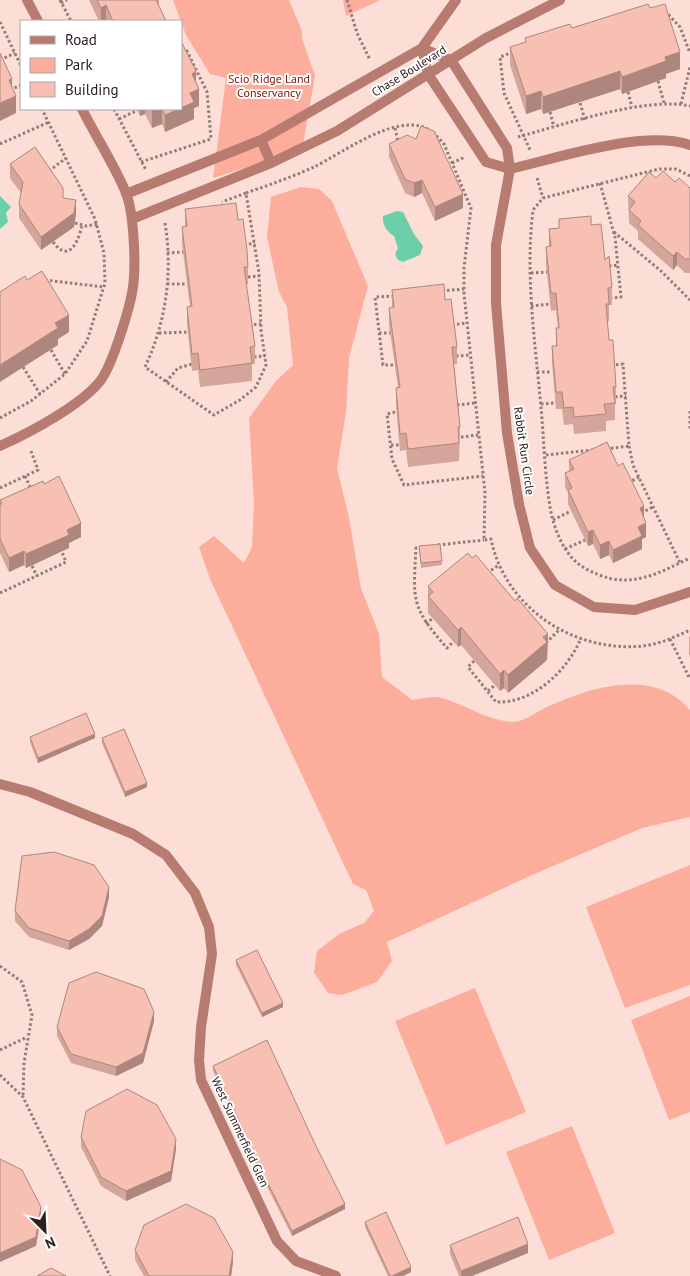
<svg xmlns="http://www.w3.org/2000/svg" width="690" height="1276" font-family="'PT Sans',sans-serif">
<rect width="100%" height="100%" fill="#fcded7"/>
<path fill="#fdad9b" d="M173 0H289L302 31V38L315 76 302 150 213 178 226 78 210 74 186 35Z
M343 0H380L346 16Z
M301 187 319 189 332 201 368 286 349 358 346 412 337 468 349 518 361 588 379 634 382 677 412 700C421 699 434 695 442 698 466 705 488 721 514 722 524 722 539 710 549 706 591 687 654 667 690 710V817L642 828 532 875 387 942 392 961 377 982 342 995 328 993 314 973 317 951 339 934 364 923 374 911 366 890 353 884 210 579 199 547 214 536 244 563 252 547 254 503 249 418 276 381 293 365 287 307 279 292 267 237 271 197Z
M690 865V985L625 1008 586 907Z
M475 988 526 1112 446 1145 395 1021Z
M690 996V1112L669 1120 631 1020Z
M572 1126 615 1233 549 1260 506 1152Z"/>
<path fill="#6bd0aa" d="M0 196 11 207 6 213 8 222 0 229Z
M397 211 403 212 414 234 423 246 420 255 403 262 398 260 395 254 398 248 394 236C387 232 382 225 383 216Z"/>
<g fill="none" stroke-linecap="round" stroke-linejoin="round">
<path stroke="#927c77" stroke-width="3" stroke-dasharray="2.5 2.5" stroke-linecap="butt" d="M60 0 71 21
M347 0 357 33 370 60
M61 3 67 0
M665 11 680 27 690 53
M0 22 21 66
M513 52 500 57 504 93 530 150
M0 60 15 53
M658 81 664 103
M10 90 21 85
M628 92 632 107
M580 103 585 120
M681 104 690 67
M114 109 146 170
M550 112 554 127
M119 119 138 110
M395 128 398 142
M433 132 444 144 471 208 464 268V293L485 493 484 540 491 539C505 608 574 653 643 646 660 644 675 637 690 630
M518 137C562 125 647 96 690 106
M0 144 49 122
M141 162 211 139 207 92 187 51 181 53
M452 163 465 157
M49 171 66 158
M690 176 676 169H659L543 198 533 210C525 275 535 341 541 407 544 440 545 485 552 517 556 532 563 549 574 560 580 566 589 571 597 574 631 589 659 573 690 558
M537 178 543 198
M600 183 615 237 621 297 612 298
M246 193C269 185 292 177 314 167 341 154 396 112 428 129
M75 223 86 226 97 224
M165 223C173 273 166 322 145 367L214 415 240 400 256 387 266 365 261 330 259 273 246 193 222 202
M614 232 661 271 690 300
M53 242C70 265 79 239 82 225
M244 245 255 243
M167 253 183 252
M609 266 618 265
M531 273 547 272
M248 277 259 276
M45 280 104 287
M167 284H186
M442 291 464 289
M394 296 375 297 383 365H394
M531 306 550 304
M249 325 261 324
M452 325 467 323
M159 333 188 332
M379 333H390
M51 350 65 374
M456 356 471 355
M254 357 265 356
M23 367 40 394
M537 372H552
M166 382 178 368 192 364
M615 397 626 396
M541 404 555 403
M457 405 475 403
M690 411V429
M395 412 387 414 392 459 404 485 483 476
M0 418 31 401 65 374 87 341 105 283 104 253 95 219 42 109
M461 437 478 435
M391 445H400
M629 446 633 465 680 563
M606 449 629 446 623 364 614 365
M546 455 592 450
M25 476 31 489
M628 483 639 477
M0 488 38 470 31 451
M641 513 653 507
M553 520 571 511
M438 545 484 540
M422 547 416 548C413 601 411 607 447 648L453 642
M565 549 585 540
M32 566 37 576
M487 573 499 565
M0 593 66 562 62 552
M426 624 433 618
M670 639 690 679
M546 643 560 629
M474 661 468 667 496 702C533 704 568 670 581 638
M488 691 495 685
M0 966 22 982 32 1015 24 1063 23 1096
M0 1050 27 1037
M0 1075 23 1097 110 1276"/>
<path stroke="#b77c6f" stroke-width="10" d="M27 0 38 21
M422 48 451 60 507 148 510 169 486 162 428 74Z
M261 140 271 163
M690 145C644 129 558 158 510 169L496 245V303L507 433 519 504 530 548 555 585 594 607 635 610 690 592
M126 194 261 140 422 48 456 0
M132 219 271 163 337 131 486 38 560 0
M0 446C29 433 82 405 101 380 113 363 130 308 133 287 136 265 134 213 126 193 114 164 96 137 82 109
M0 784 30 792 133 834 166 855 195 893 209 927 212 954 201 1027 199 1060 201 1080 277 1241 296 1261 336 1276"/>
</g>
<path fill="#d4a59a" d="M89 0H159V6L166 21H99Z
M650 8 680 69 666 74V78L622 94 620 89 543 114 541 109 526 114 510 65V47L525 43V38L572 28Z
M196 82 199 106 194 108V119L165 132 162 124 152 128 145 114 140 116 137 109H181Z
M389 144 463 208 435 221 422 193 414 197 405 193 389 157Z
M10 164 63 198 76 214 74 227 41 250 19 218V204L21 193 10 178Z
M656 178 690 188V273H685L677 265 673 270 638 239V231L629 223 628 196Z
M185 209 238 220 248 267V284H246L255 346V364H252V381L200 387 198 370 192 371 187 324V307H190L182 244V227L185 226Z
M559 219 591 225 605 260 612 287V305H609V321H607L609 340 616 387V404L615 405V420L606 421V431L574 434 573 424 564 425 562 409H556L552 363V346H556V328H558L556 310 551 311 546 264V247L549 246V229L559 228Z
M392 290 445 300 457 347V364H454L460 427 459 461 408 467 406 450 400 451 396 405V388L398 387 389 325V308H392Z
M569 460 644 518 646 537 642 539V549L613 563 609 555 600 559 593 544 588 546 568 504V493L565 487V473L569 471Z
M44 484 81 537 69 543V548L26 568 24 565 9 572 0 553V500Z
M419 546 442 561V565L421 568Z
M428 586 515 601 548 634 547 660 508 693 504 688 500 691 461 645 458 647 428 613Z
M690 636V657L689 654V637Z
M30 737 95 738 38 763 30 742Z
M102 738 147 787 125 797 102 743Z
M109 897 102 926 89 939 69 950 29 937 15 921V911Z
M236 960 283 1007 262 1017 236 965Z
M154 1021 143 1063 116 1076 71 1063 57 1036V1027Z
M213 1066 345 1209 292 1236 241 1135V1131L213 1071Z
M81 1137 176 1149 171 1181 126 1201 101 1186 81 1147Z
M365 1222 411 1272 403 1276H388L365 1227Z
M450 1245 528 1253 472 1276H459L450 1254Z
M135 1250 233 1262 231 1276H144L135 1260Z"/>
<path fill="#ad867d" d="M106 5V21H101V8Z
M680 52V69L666 74V78L622 94V77L665 57Z
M196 71V89L192 74Z
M620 71V89L543 114V97Z
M12 79V96L9 80Z
M199 89V106L194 108V119L165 132V115L179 109H181L190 93Z
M541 91V109L526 114V96Z
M16 96V113L0 121V103Z
M140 109H145V114L140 116Z
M157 109H162V124L152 128V111Z
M422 180V193L414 197V183Z
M463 194V208L435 221V207Z
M76 200V214L74 227 41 250V237Z
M677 252V265L673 270V256Z
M69 315V332L58 339V345L0 382V365L55 323Z
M644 506V520L640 508Z
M81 523V537L69 543V548L26 568V554L67 530Z
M646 523V537L642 539V549L613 563V550L638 527Z
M593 530V544L588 546V532Z
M609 541V555L600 559V545Z
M24 551V565L9 572V558Z
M461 627V645L458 647V630Z
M548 634 547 660 508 693V675Z
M504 670V688L500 691V674Z
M95 734V738L38 763V758Z
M147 783V787L125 797V792Z
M109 887V897L102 926 89 939 69 950V941Z
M283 1003V1007L262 1017V1013Z
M154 1012V1021L143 1063 116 1076V1067Z
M176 1139V1149L171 1181 126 1201V1191Z
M345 1204V1209L292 1236V1231Z
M41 1207V1217L36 1246 0 1262V1253Z
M528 1244V1253L472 1276H461V1271Z
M233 1252V1262L231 1276H229Z
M411 1267V1272L403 1276H392Z"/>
<path fill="#f7c0b3" stroke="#ad867d" d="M97 0H156L166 21H113L106 5 101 8Z
M648 4 650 8 665 4 680 52 665 57 666 61 622 77 620 71 543 97 541 91 526 96 510 47 526 42 525 38 570 24 572 28Z
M181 41 196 71 192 74 199 89 190 93 194 102 181 108Z
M0 53 12 79 9 80 16 96 0 103Z
M162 109H179L165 115Z
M421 126 434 131 463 194 435 207 422 180 414 183 405 179 389 144 407 135 416 139Z
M35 147 63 188V198L76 200 74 213 41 237 19 204 23 182 10 164Z
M663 171 675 182 679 178 690 188V259H685L677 252 673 256 638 225 641 221 629 210 635 202 628 196 649 172 656 178Z
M236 203 238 220 243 219 247 250 248 267H244L255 346 250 347 252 363 200 370 198 353 192 354 187 307 192 306 182 227 187 226 185 209Z
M591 216V225L601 224 605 260 609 256 612 287 608 288 609 304H606L609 340H613L616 387H613L615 403 604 404 606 414 574 417 573 407 564 408 562 392H556L552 346H557L556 328H559L556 293H551L546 247 551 246 549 229 559 228V219Z
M42 271 69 315 55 323 58 328 0 365V292L25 276 27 280Z
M444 284 445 300 451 299 457 347H452L460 427H458L459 443 408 449 406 433 400 434 396 388 400 387 389 308 394 307 392 290Z
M607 442 618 466 623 463 644 506 640 508 646 523 638 527 642 536 613 550 609 541 600 545 593 530 588 532 568 490 572 488 565 473 574 469 569 460Z
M59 476 81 523 67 530 69 535 26 554 24 551 9 558 0 539V504H2L0 500 43 481 44 484Z
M440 544 442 561 421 563 419 546Z
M468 553 472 558 476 555 515 601 517 598 548 634 543 637 547 642 508 675 504 670 500 674 461 627 458 630 428 596 433 592 428 586Z
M86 713 95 734 38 758 30 737Z
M124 729 147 783 125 792 102 738Z
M54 852 94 865 109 887 102 916 89 929 69 941 29 928 15 911 22 856Z
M257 950 283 1003 262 1013 236 960Z
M96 972 144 989 154 1012 143 1053 116 1067 71 1054 57 1027 69 983Z
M267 1040 314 1142 345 1204 292 1231 241 1130 243 1129 213 1066Z
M127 1089 157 1105 176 1139 171 1171 126 1191 101 1177 81 1137 86 1111Z
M0 1159 22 1170 41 1207 36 1237 0 1253Z
M186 1204 214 1218 233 1252 229 1276H149L135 1250 144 1225Z
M386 1212 411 1267 392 1276H390L365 1222Z
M518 1217 528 1244 461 1271 450 1245Z
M51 1268 66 1276H37Z"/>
<g text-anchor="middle" stroke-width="4" stroke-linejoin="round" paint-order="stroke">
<g font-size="12" fill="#2d201d" stroke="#fff">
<text transform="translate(409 71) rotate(-32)" y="4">Chase Boulevard</text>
<text transform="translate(524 451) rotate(82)" y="4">Rabbit Run Circle</text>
<text transform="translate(240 1132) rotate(65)" y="4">West Summerfield Glen</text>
</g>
<g font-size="12" fill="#7d1500" stroke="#fff">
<text x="269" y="83">Scio Ridge Land<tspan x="269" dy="14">Conservancy</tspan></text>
</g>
</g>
<rect x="20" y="20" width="162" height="90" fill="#ffffff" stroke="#aba6a5"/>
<rect x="30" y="36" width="25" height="8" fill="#b77c6f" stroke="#aba6a5"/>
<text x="65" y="45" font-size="15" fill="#2d201d">Road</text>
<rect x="30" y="58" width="25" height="15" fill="#fdad9b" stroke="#aba6a5"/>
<text x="65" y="70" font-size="15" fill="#2d201d">Park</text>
<rect x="30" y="82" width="25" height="15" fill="#f7c0b3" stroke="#aba6a5"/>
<text x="65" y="95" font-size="15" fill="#2d201d">Building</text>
<g transform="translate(45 1231) rotate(156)" stroke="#ffffff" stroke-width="4" paint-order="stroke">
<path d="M0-4L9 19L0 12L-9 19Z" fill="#2d201d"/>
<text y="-8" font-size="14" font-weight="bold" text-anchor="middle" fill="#2d201d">N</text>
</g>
</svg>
